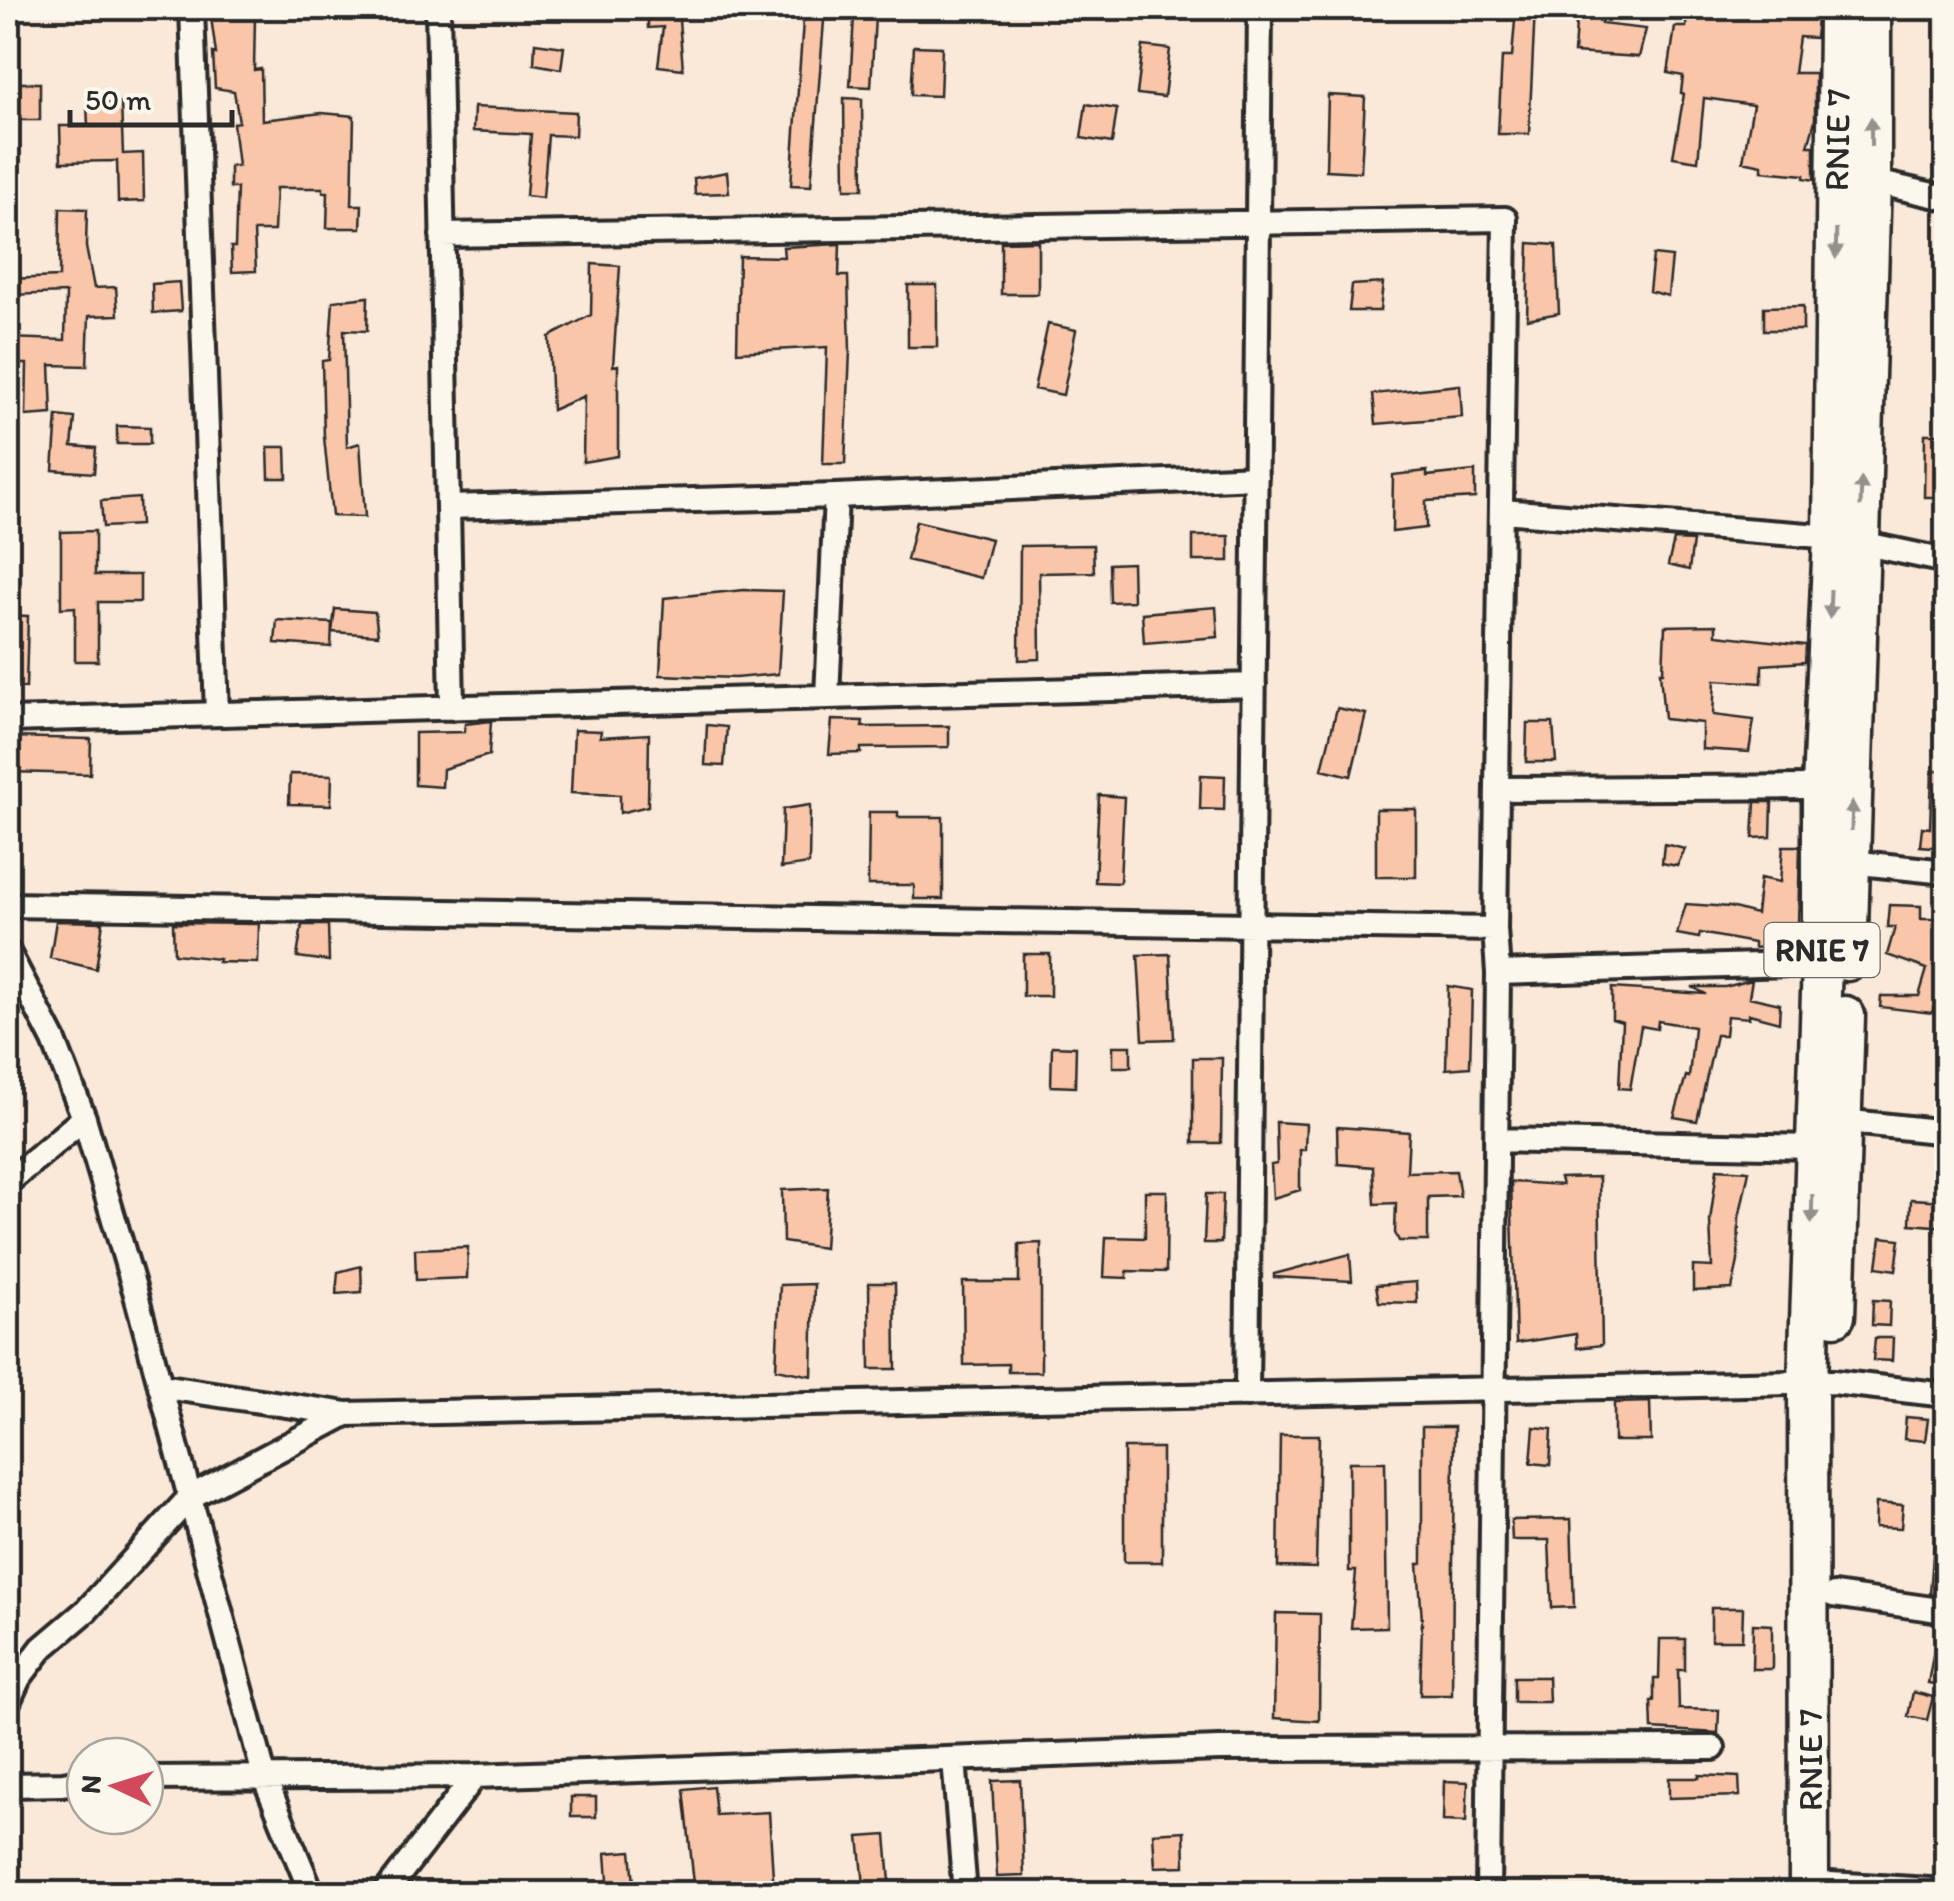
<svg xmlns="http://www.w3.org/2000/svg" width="1954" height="1901" font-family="Itim,sans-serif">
<rect width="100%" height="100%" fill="#fae8d8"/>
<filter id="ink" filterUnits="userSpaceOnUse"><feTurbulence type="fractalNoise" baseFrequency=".01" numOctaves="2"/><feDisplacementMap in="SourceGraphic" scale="20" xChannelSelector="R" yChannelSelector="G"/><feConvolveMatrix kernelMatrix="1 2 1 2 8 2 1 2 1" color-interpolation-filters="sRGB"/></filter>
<g filter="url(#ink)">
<path fill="#f9c6a9" stroke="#2b2b2b" stroke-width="2.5" d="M678 8 683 69 658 66 663 27 648 28V10Z
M804 8H825L811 186 791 185Z
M1516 8H1535L1529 134H1498L1502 57H1512Z
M1577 8 1602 9 1601 24 1646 29 1639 57 1574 53Z
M1687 8H1808L1818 11 1815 38 1799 37 1794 73H1815V120L1808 146H1814V180L1804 178V175L1762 171V165L1743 161 1753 105 1704 98 1698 161 1673 157 1684 94 1681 93 1683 76 1668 73 1675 27H1686Z
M255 16 254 70 261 69 262 120 322 113 354 116 352 205H362L361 228H327L328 192H323V188H276L274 231H254L256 271 232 272 231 247H235L237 188H230V166H238L233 123 239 122 234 91 215 88 213 53 216 54 211 17Z
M854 16 875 17 871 87 850 86Z
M535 43 564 47 561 69 534 64Z
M914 46 942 47 940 96 911 95Z
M1143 46 1170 49 1164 97 1137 94Z
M8 83H40V120H8Z
M1328 95 1365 97 1361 172 1326 170Z
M844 98 862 99 863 189H845Z
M121 103 123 154 143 153 144 201 118 202 117 161 61 162 60 126H88L87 104Z
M1086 104 1117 109 1112 143 1081 138Z
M474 107 576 112 575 136 548 135 543 198 526 196 531 134 473 131Z
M727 172 729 193 695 194 694 178Z
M60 208 87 209 86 247 94 288 116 287 118 315 89 316 87 366 50 365 52 414 26 416 27 364H8V338L65 340 66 293 8 295V279L59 277Z
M1038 241V294H1001V242Z
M1529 243 1556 245 1559 313 1527 319Z
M840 244 839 276H848L850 351 845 464H823L827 347 737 352 739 256 784 257 783 247Z
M1653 255 1672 257 1668 296 1649 291Z
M592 264 620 266 613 366 618 365V456L583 462 584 396 552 410 549 337 591 315Z
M179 282 181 311 153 313 152 284Z
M1383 283 1380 311H1349L1352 285Z
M908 285H937V347H908Z
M368 297 367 331 344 330 347 447 360 443 365 517 332 516 324 437 322 361 329 360 333 301Z
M1803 306V330H1764V307Z
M1048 324 1076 330 1063 395 1034 389Z
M1460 385 1462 417 1376 424 1373 394Z
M57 416 75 418 72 446 96 448 94 473 53 470Z
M117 426 150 427V444H117Z
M1925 434H1946V497H1924Z
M268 447H286L287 478H269Z
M1427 471V476L1475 471V498L1426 501V528L1392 532 1393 475Z
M139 498 140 525 103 527 101 501Z
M916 521 991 539 981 578 907 560Z
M95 531V575H140V602H98V661H75V607L61 608V532Z
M1193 536H1229V561H1193Z
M1674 540 1693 541 1689 570 1668 565Z
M1093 545 1094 572 1039 573 1040 659 1019 660 1020 546Z
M1132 563 1133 601 1110 602 1109 564Z
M744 590 783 591 778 674 735 678 660 675 664 598Z
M1216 607 1218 637 1144 643 1142 613Z
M335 609 375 612 378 635 332 632Z
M8 615 28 616 26 688 8 687Z
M277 620 332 623 331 647 275 643Z
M1716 625V635L1806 645 1805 662 1762 665V683L1715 680 1713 715 1754 720 1749 752 1702 749V723L1664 719 1660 672H1663L1665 626Z
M1337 708 1366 714 1351 776 1322 769Z
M832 720 863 721 862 727 949 726V747L861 748V753L829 754Z
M491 721 489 755 443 769 442 787 415 785V733L464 732 465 724Z
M1527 723H1553L1556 762H1526Z
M707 725 727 727 724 766 705 765Z
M574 730 601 731 600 737 649 734 648 806 620 813V795L571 793Z
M8 737 91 739 90 774 8 772Z
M1932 771H1946V848L1920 846 1922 827 1930 828Z
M290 774 332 775 331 805 289 804Z
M1201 775 1225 776 1224 810 1200 809Z
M1099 795 1124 797 1120 883 1095 882Z
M1755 802H1772L1771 837 1753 838Z
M810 805 809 864 781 868 783 809Z
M1376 809H1416V877H1376Z
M869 812H898V817H943V899H914V885H868Z
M1664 844 1685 849 1677 866 1662 863Z
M1783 846H1800L1798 925 1788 926V945L1754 948V943L1700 933 1699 938 1677 934 1686 904 1730 907 1756 914 1760 878 1780 882Z
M1889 905 1921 906V919H1946V985L1940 983 1932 1013 1880 1007 1881 996H1919L1927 969 1887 955 1895 927H1887Z
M56 921 103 922 96 969 50 958Z
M173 923 259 924 258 963 218 962 219 959 174 954Z
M302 925H328L329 961 297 957Z
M1023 954H1050V996H1023Z
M1170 954 1174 1039 1143 1040 1138 955Z
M1752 980 1749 997 1780 1004 1779 1022 1749 1014V1018L1727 1016 1725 1035H1716L1697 1121 1674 1117 1686 1076 1689 1077 1694 1027 1658 1021 1657 1029 1641 1026 1630 1089 1619 1088 1622 1022 1612 1019V988L1706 994 1692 987H1725Z
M1448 986 1472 990 1470 1067 1446 1069Z
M1052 1046 1076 1047 1075 1087 1051 1086Z
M1113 1046H1131V1067H1113Z
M1193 1058H1222L1221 1143H1193Z
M1276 1122 1306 1124 1305 1150H1300V1190L1273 1198 1271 1165 1277 1164Z
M1337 1127 1409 1132 1407 1172 1456 1171 1460 1196 1428 1197V1241H1399L1395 1233 1396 1203 1375 1204 1373 1167 1338 1164Z
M1717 1169 1749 1171 1739 1218 1738 1261 1732 1289 1693 1291V1266L1712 1267 1710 1221Z
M1599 1177 1602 1345 1577 1348 1576 1334 1516 1343 1511 1182 1562 1185 1560 1178Z
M828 1188 824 1248 783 1242 782 1190Z
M1145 1191H1167L1166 1272 1127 1271V1278L1104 1277 1106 1237 1145 1238Z
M1206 1194H1223L1221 1243H1204Z
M1911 1199 1946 1201V1227L1910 1224Z
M1881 1237 1900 1239 1896 1270 1877 1267Z
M1041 1243V1372H1008V1364L964 1365 963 1282H1019V1244Z
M468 1247 467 1278 416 1280 415 1249Z
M1350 1254 1352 1281 1274 1277V1274Z
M361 1266 362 1292 336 1294 338 1272Z
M1416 1282 1417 1303 1379 1302 1376 1285Z
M869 1283H895L896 1369H870Z
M814 1284 812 1376 776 1369 780 1285Z
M1873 1300 1890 1301 1889 1326 1872 1325Z
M1875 1338H1893L1892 1361 1873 1360Z
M1650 1402 1651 1441H1614V1403Z
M1906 1417 1928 1419 1925 1441 1904 1439Z
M1422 1427H1454L1452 1695H1420L1422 1621 1418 1564H1422Z
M1534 1427 1552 1429 1550 1465 1531 1463Z
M1280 1435H1319L1316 1568 1278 1567Z
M1124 1448H1162V1562H1124Z
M1349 1462H1385L1387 1627 1351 1628 1356 1571H1349Z
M1876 1503 1903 1505 1901 1528 1875 1527Z
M1571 1519 1574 1607 1552 1608 1549 1540H1512L1511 1520Z
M1934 1544 1946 1545V1596L1930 1594Z
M1711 1608H1743L1742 1640H1711Z
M1276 1613 1320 1614 1319 1721 1274 1718Z
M1753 1624 1772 1625V1669H1752Z
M1938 1628 1946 1629V1686L1928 1683Z
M1660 1639H1685V1670H1678L1679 1709 1719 1710 1718 1733 1652 1729 1651 1701H1654V1678H1659Z
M1514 1677H1548L1549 1702H1514Z
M1913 1692 1933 1697 1927 1720 1908 1716Z
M1699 1775 1739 1777 1740 1796 1669 1798V1778H1699Z
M1020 1780 1024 1876 997 1877 992 1781Z
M1444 1781 1468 1782 1466 1822 1443 1821Z
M713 1786 716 1815 769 1812 774 1894H695L684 1789Z
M571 1797H596V1817H571Z
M1184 1831 1185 1866 1155 1867 1153 1833Z
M886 1835 890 1882 864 1885 859 1837Z
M631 1851 635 1894H609L606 1853Z"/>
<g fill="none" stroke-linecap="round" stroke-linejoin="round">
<defs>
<path id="minor" d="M192 8 217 714
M438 8 452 708
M1871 181 1946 198
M442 235 1505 219 1495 929 1498 973 1488 1894
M448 507 836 496 1256 477
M1502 511 1833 537 1946 561
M827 697 836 496
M8 720 1254 685
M1499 789 1822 787
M1850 862 1946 872
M8 905 1495 929
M8 952 54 1041 84 1118 135 1291 265 1779 312 1894
M1498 973 1822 963
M1842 1121 1946 1132
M1496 1140 1813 1147
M8 1182 84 1118
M160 1386 346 1414 1833 1382 1946 1395
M1247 1395 1260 8
M1834 1595 1946 1611
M8 1702 19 1678 42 1648 87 1610 190 1497 346 1414
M954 1759 965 1894
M145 1778 475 1776 1219 1749 1713 1748
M8 1785 63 1784 85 1780
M1830 1884 1946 1891
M384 1894 475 1776"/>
<path id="primary" d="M1847 961 1871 181V8
M1835 1316 1845 1016
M1809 1894 1808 1382 1822 963V787L1833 537 1838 22 1844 8"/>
</defs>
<use href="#minor" stroke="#2b2b2b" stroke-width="30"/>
<use href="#primary" stroke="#2b2b2b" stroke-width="45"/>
<use href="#minor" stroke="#fbf7ec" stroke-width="22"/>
<use href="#primary" stroke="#fbf7ec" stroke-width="38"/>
</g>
<defs><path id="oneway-solid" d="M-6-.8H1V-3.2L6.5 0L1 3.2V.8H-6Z" transform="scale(2.5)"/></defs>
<g fill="#93918c">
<use href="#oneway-solid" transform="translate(1871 132) rotate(-90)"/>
<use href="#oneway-solid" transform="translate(1836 244) rotate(91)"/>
<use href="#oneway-solid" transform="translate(1861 492) rotate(-88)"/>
<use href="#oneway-solid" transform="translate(1830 604) rotate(92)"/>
<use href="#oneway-solid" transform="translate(1852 816) rotate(-88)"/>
<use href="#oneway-solid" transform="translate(1812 1209) rotate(91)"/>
</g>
</g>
<g text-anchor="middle" stroke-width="9" stroke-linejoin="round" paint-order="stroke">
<rect fill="#fbf7ec" stroke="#696865" stroke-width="2.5" x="1764.5" y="923" width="115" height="54" rx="8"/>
<g font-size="32" font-weight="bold" fill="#2b2b2b">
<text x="1822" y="961">RNIE 7</text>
</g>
<g font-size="35" fill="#2b2b2b" stroke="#fbf7ec">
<text transform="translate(1837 140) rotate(-89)" y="12">RNIE 7</text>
<text transform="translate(1810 1760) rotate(-90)" y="12">RNIE 7</text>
</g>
</g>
<rect width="1954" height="1901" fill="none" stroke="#fbf7ec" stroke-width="40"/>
<rect x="20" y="20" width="1914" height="1861" fill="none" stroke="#2b2b2b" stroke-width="4" filter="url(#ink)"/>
<g transform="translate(115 1786) rotate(274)"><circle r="48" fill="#fbf7ec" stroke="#a8a59f" stroke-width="2.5"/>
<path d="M0-8L18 38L0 25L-18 38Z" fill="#d1495b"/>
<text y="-15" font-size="28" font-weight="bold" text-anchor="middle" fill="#2b2b2b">N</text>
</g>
<path d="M70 110v15h162v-15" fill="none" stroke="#2b2b2b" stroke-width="5"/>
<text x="85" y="110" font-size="30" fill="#2b2b2b" stroke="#fbf7ec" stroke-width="8" paint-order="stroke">50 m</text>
</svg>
